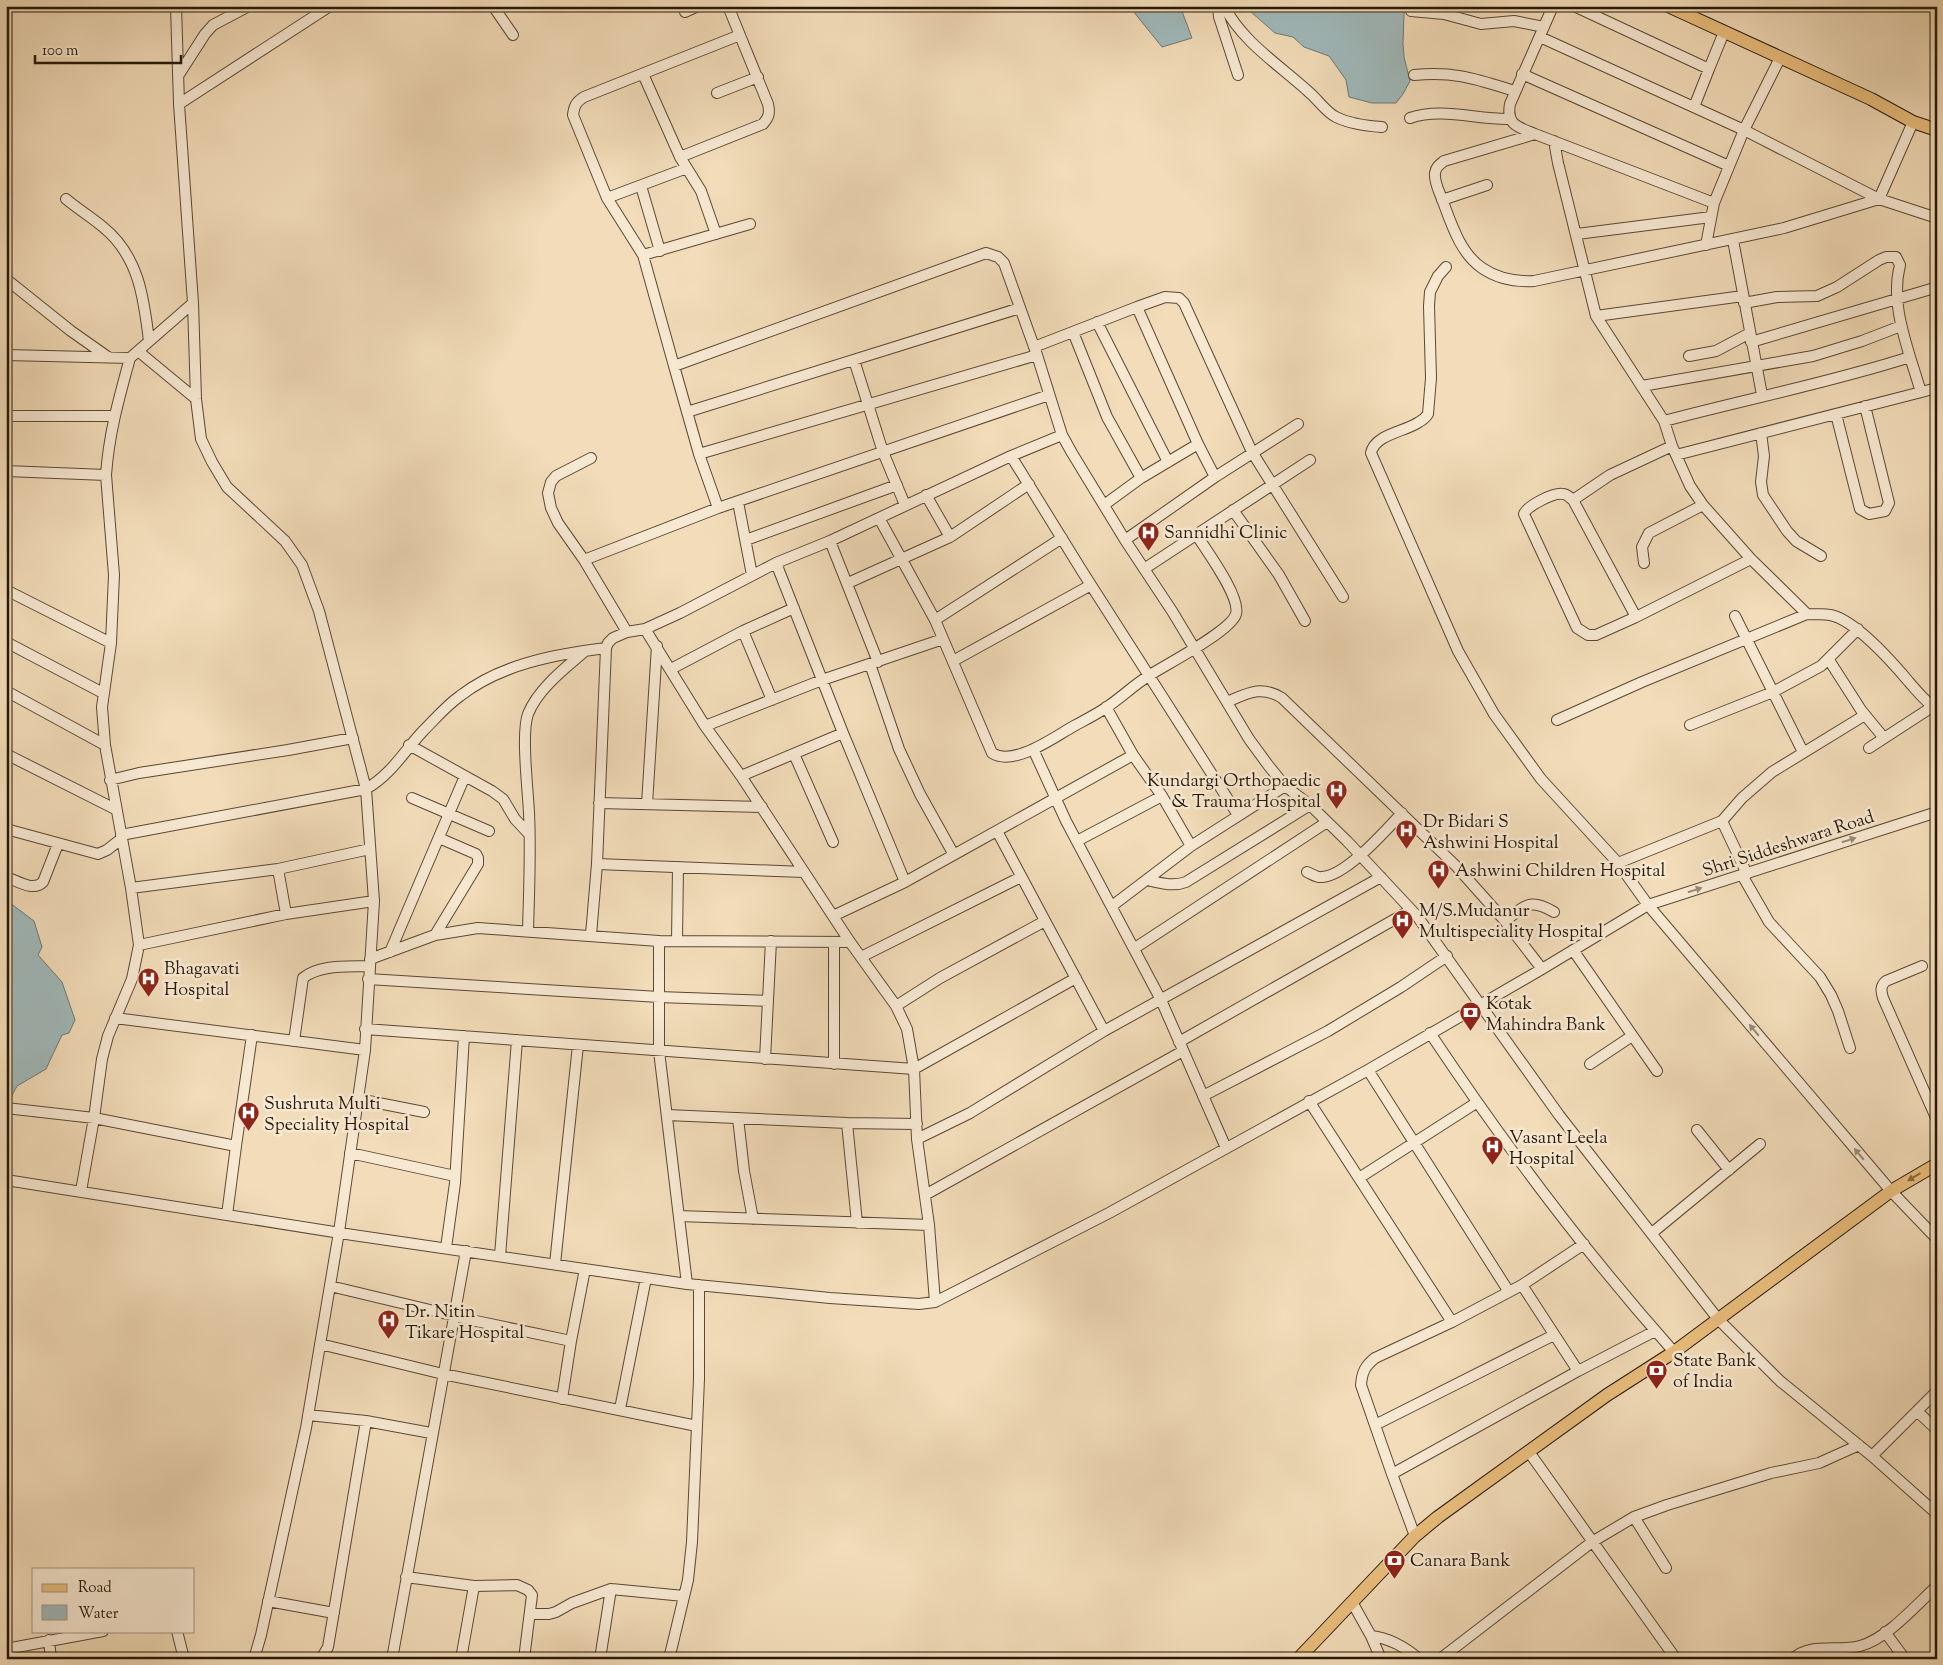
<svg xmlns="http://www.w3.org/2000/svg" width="1943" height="1665" font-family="'Sorts Mill Goudy',serif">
<rect width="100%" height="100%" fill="#f2dcb9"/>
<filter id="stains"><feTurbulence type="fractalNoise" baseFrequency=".004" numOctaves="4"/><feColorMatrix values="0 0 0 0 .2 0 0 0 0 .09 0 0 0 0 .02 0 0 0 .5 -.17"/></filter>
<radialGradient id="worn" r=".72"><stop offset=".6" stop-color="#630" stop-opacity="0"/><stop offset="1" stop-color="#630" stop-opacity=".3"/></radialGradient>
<path fill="#a0b9bb" stroke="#707973" d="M1132 6H1180L1192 38 1162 47 1133 11Z
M1247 6H1409L1404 14 1403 44 1404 57 1410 81 1403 94 1396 103H1372L1349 97 1346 80 1329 56 1304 47 1293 37 1275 33 1251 12Z
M6 900 34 921 42 947 38 955 62 982 75 1020 69 1033 62 1035 46 1069 17 1086 8 1103 6 1102Z"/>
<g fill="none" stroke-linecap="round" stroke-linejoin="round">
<defs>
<path id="minor" d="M176 6 179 104 193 303 196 399 201 439 212 462 227 487 285 541 302 565 319 611 366 789 374 901 365 1050 339 1232 306 1428 261 1635 254 1659
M493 6 513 35
M1218 6 1219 17 1238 75
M1224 6C1243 43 1281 66 1311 94 1319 101 1326 112 1336 117 1350 124 1367 126 1382 127
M1553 6 1510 104C1506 125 1518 127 1535 134L1714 203 1744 130 1780 58
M1574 6 1709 69 1724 32
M1411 11 1444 14 1481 24 1514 21 1544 27
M685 12 698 6
M1540 37 1744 130 1879 199 1937 218
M643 74 680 157 701 191 716 234
M1522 74 1729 166
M1414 75C1455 71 1476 79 1515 91
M178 76 205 34 213 25 249 6
M717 93 758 77
M179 104 330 6
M1694 107 1709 69
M1410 118C1442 107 1477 120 1510 119
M1535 134 1444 161C1439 165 1436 167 1435 173 1434 182 1439 191 1442 199 1451 223 1460 253 1482 268 1498 279 1515 282 1534 281L1784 228 1879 199 1913 122
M1554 141 1558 163 1596 316 1664 421 1672 446 1690 486 1703 505 1751 559 1807 614
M680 157 763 124C769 117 770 113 768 104L728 6
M641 186 660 251
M607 198 687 168
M66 199C78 209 91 217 103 227 139 256 144 299 149 341
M1442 200 1487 185
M1577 234 1711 217
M1733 240 1762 395
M1706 245 1714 203
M643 255 750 224
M1446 267 1438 276 1430 292 1429 306 1431 378 1428 414C1426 417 1423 420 1419 422 1405 432 1375 434 1371 453L1458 651 1494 714 1541 779 1618 863 1648 905 1891 1191 1937 1239
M6 279 71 331 108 357
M1596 316 1743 296
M1097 322 1168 462
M1073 332 1107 417 1141 478
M1751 342 1931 289
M1034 347 1137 307 1165 297 1179 298 1184 303 1252 452 1343 597
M138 351 196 399
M6 355 130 358C119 398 109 433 106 475L114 575 111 643 102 707 105 745 131 888 139 945 132 979 108 1036 102 1059 94 1118 81 1191
M1689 356 1716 351 1750 333
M1910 357 1921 392
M130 358 193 303
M854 360 883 452 905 505
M674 366 643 255 607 198 573 115C574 106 576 102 584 97L740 35
M1642 386 1813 356 1862 341 1901 326
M687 412 1020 308
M1836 414 1860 509 1869 514 1885 511 1889 503 1865 406
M6 416H114
M1664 421C1746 399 1829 383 1910 357 1901 327 1892 296 1900 265L1896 257H1886L1879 260 1837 287 1817 296 1777 297 1744 303
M1761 433 1764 456 1761 482 1763 495 1787 531 1796 541 1821 556
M1198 444 1215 477
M699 454 1037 355
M1676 455 1937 388
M1011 456 1082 571 1238 815
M591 458 556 476 551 482 548 493 551 508 558 523 584 560 627 632
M6 471 106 475
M926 495 950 537
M1573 500C1569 497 1567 494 1563 494 1554 492 1527 506 1524 514L1577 628 1588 635H1596L1636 617 1751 559
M738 502 752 575
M1104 505 1141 478 1198 444 1137 307
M718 508 699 454 674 366 986 253 998 257 1004 263 1037 355 1062 435 1072 453 1125 540 1172 611 1249 739 1268 765 1285 786 1310 805 1347 841 1417 916 1559 1115 1718 1319 1780 1381 1872 1456 1937 1514
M1233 510 1279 575 1305 621
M879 518 935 620 992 753C1014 767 1054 737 1074 726 1085 720 1097 714 1107 707 1122 697 1135 684 1150 675 1167 664 1231 631 1236 614 1241 597 1206 550 1196 534
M746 540 897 485
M1125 540 1215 477 1298 424
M830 541 878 662
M584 560 718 508 1049 395
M776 563 843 733 905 882
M1644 563 1642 547 1649 533 1703 505
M1144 569 1310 460
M848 583 950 537 1029 484
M6 590 111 643
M1735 616 1803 752
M1636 617 1573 500 1610 475 1672 446
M935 620 1062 538
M645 629 705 726 741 776 850 942 896 1006 907 1029 914 1069 917 1139 929 1225 935 1302
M743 631 772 700
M6 642 103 693
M1829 660 1861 710 1884 738
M953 661 1091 585
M870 664 899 749 920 794 954 855
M671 669 743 631 794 608
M6 691 105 745
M1227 702C1248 693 1261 685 1282 698L1456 866 1505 921 1542 969
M1106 707 1133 755 1162 796 1191 846 1285 786
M1557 720 1642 682 1807 614C1814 614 1823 614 1830 615 1854 619 1893 663 1909 682 1918 692 1926 703 1937 709
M1690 725 1773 692 1821 666 1858 629
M705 726 822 680 943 639
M409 745 492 791 503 799 515 819 529 834
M1869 748 1932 707
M1033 749 1066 821 1161 1000 1226 1148
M6 754 115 809
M794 754 833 842
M741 776 843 733
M110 780 139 773 288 750 353 738
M412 798 489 831
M599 803 762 807
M647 804 657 646
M6 829 98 854 107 850 121 839
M997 831 1104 1031
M121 835 366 789C392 774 404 751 424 730 436 718 446 706 460 696 501 664 556 654 606 648
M1077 841 1162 796
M1618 863 1722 821
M597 864 804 872
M278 869 286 914
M1307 872C1312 874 1317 878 1322 877 1346 876 1386 830 1402 813
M1747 874 1722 821 1742 798 1772 772 1865 715
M1742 875 1769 922 1820 977 1831 995 1838 1011 1850 1048
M6 877C18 881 33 892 43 882L58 844
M1147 880C1160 883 1173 887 1186 882L1310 805
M131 888 278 869 370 849
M1112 906 1191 846
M833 916 905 882 1133 755
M1505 921C1526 905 1530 898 1554 912
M528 931C529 892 531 852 529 813 528 790 521 733 528 714 538 689 564 669 584 652
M435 935 478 864V858L476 854 439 838
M591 935 597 864 606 648 608 643 613 638 627 632 645 629 680 613 776 563 830 541 1011 456 1062 435
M677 941 678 867
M139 945 286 914 374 901
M1135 948 1327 822
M1573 950 1657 1071
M390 952 465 776
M861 957 1021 877
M370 959 435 935 478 928 659 941
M1922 966 1886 981C1880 986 1881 991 1883 998L1937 1120
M368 979 659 997 768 1001
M896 1006 940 978 1045 921
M115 1018 365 1050
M365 1029 914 1069 1076 978
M1430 1033C1504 1144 1585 1252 1674 1352
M294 1041 303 978C320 964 348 967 369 966
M1179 1042 1411 910
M765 1059 771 941
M834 1064V942
M1590 1064 1632 1036
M1368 1070 1509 1292
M1203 1096 1328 1031 1401 987 1447 956
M358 1099 424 1112
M1309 1101 1452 1322
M6 1108 94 1118 236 1146 227 1215
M667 1115 847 1123 917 1124
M738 1118 744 1171 753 1219
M847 1123 857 1223
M1697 1130 1729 1170
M917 1139 970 1113 1104 1031 1381 877
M236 1146 252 1035
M350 1153 455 1176
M1359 1178 1476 1103
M6 1180 353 1235 687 1284 830 1298 919 1304 935 1302 1109 1213 1368 1070 1542 969 1648 905 1937 812
M925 1195 1183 1051
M679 1216 929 1225
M1652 1233 1760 1144
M446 1248 455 1183 464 1036
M500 1256 517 1040
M555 1264 578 1045
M687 1284 659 1051V941L850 942
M1522 1285 1584 1244
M330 1286 476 1321 571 1341
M320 1344 443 1374 697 1426
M562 1399 571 1341 585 1269
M620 1409 646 1278
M1917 1411 1937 1430
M308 1415 366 1421 431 1433
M1375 1425 1554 1335
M1529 1452 1676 1659
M1872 1456 1937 1391
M1392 1474 1361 1385C1362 1372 1365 1366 1375 1358L1452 1322 1522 1285 1578 1371
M1634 1517 1666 1568
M1415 1536 1392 1474 1578 1371 1655 1331
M406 1577 474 1586 517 1585 528 1590 532 1595 524 1659
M268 1601 334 1613
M1352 1602 1371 1636 1381 1659
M530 1614H549L556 1612 572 1603 611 1589 684 1596
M177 1631 184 1659
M1885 1632 1905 1659
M1371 1636C1390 1638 1405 1647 1419 1659
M49 1640 51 1659
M6 1649 103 1631
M321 1659 328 1647 366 1421
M392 1659 466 1251
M461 1659 474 1586
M600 1659 611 1589
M669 1659 688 1580 692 1542 699 1379V1285
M1440 1659 1592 1542 1634 1517 1667 1505 1771 1473 1819 1463 1859 1445
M1793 1659C1809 1642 1839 1652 1860 1646 1887 1639 1916 1605 1937 1586"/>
<path id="major" d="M1668 6 1871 99 1913 122 1937 130
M1298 1659 1415 1536 1438 1517 1607 1395 1674 1352 1891 1191 1937 1164"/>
</defs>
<use href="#minor" stroke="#5a4933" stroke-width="12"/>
<use href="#major" stroke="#271806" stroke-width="14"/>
<use href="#minor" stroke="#f7e8d2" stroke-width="10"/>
<use href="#major" stroke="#e9be7c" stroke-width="12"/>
</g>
<defs><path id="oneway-solid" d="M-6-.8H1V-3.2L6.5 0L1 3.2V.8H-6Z" transform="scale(1.25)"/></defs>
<g fill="#998a76">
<use href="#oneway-solid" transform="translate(1849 840) rotate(-18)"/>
<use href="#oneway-solid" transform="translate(1695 890) rotate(-18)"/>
<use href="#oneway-solid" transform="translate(1754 1030) rotate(-130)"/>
<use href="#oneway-solid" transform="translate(1859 1154) rotate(-130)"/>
</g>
<use fill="#886b41" href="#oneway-solid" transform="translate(1914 1177) rotate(149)"/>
<defs>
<symbol id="hospital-pin" viewBox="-11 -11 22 30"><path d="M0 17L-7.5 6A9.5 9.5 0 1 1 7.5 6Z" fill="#8f2418" stroke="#f7e8d2"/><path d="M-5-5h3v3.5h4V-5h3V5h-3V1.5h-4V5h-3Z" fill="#fff"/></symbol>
<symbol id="bank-pin" viewBox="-11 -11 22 30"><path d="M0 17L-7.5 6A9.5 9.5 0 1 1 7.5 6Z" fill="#8f2418" stroke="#f7e8d2"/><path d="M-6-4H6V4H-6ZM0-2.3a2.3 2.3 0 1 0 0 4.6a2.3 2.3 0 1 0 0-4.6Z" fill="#fff"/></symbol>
</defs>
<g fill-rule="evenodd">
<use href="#hospital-pin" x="1136" y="520" width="25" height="34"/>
<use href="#hospital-pin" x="1324" y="778" width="25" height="34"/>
<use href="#hospital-pin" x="1394" y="818" width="25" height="34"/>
<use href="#hospital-pin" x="1426" y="858" width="25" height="34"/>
<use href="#hospital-pin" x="1390" y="908" width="25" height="34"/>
<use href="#hospital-pin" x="136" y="966" width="25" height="34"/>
<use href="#bank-pin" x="1458" y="1000" width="25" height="34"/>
<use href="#hospital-pin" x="236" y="1100" width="25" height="34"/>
<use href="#hospital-pin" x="1480" y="1134" width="25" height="34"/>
<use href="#hospital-pin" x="376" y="1308" width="25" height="34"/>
<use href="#bank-pin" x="1644" y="1358" width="25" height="34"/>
<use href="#bank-pin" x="1382" y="1548" width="25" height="34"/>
</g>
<g text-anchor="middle" stroke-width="5" stroke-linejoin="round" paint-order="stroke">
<g font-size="18" fill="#271806" stroke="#f7e8d2" text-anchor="start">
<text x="1164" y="538">Sannidhi Clinic</text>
<text x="1321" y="786" text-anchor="end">Kundargi Orthopaedic<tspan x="1321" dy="21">&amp; Trauma Hospital</tspan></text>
<text x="1423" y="827">Dr Bidari S<tspan x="1423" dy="21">Ashwini Hospital</tspan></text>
<text x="1455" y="876">Ashwini Children Hospital</text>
<text x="1419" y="916">M/S.Mudanur<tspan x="1419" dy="21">Multispeciality Hospital</tspan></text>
<text x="164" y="974">Bhagavati<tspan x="164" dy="21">Hospital</tspan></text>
<text x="1486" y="1009">Kotak<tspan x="1486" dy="21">Mahindra Bank</tspan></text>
<text x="264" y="1109">Sushruta Multi<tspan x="264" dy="21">Speciality Hospital</tspan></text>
<text x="1509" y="1143">Vasant Leela<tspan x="1509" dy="21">Hospital</tspan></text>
<text x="405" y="1317">Dr. Nitin<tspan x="405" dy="21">Tikare Hospital</tspan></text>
<text x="1673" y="1366">State Bank<tspan x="1673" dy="21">of India</tspan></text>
<text x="1410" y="1566">Canara Bank</text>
</g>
<g font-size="18" fill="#271806" stroke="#f7e8d2">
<text transform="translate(1788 843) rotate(-18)" y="6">Shri Siddeshwara Road</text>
</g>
</g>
<rect width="1943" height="1665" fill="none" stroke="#f2dcb9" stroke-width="25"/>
<rect x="8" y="8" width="1928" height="1650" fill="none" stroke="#271806" stroke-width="2.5"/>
<rect x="12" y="12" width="1918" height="1640" fill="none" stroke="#271806"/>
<rect x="32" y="1568" width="162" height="65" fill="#f7e8d2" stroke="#a49580"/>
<rect x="42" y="1584" width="25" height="8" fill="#e9be7c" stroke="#a49580"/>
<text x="78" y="1592" font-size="15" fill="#271806">Road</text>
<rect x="42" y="1605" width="25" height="15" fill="#a0b9bb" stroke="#a49580"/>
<text x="78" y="1618" font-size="15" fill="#271806">Water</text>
<path d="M35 55v8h146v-8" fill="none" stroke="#271806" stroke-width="2.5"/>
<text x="42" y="55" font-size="15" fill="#271806" stroke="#f7e8d2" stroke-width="4" paint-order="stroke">100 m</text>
<rect width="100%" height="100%" filter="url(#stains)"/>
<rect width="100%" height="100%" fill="url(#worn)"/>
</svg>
